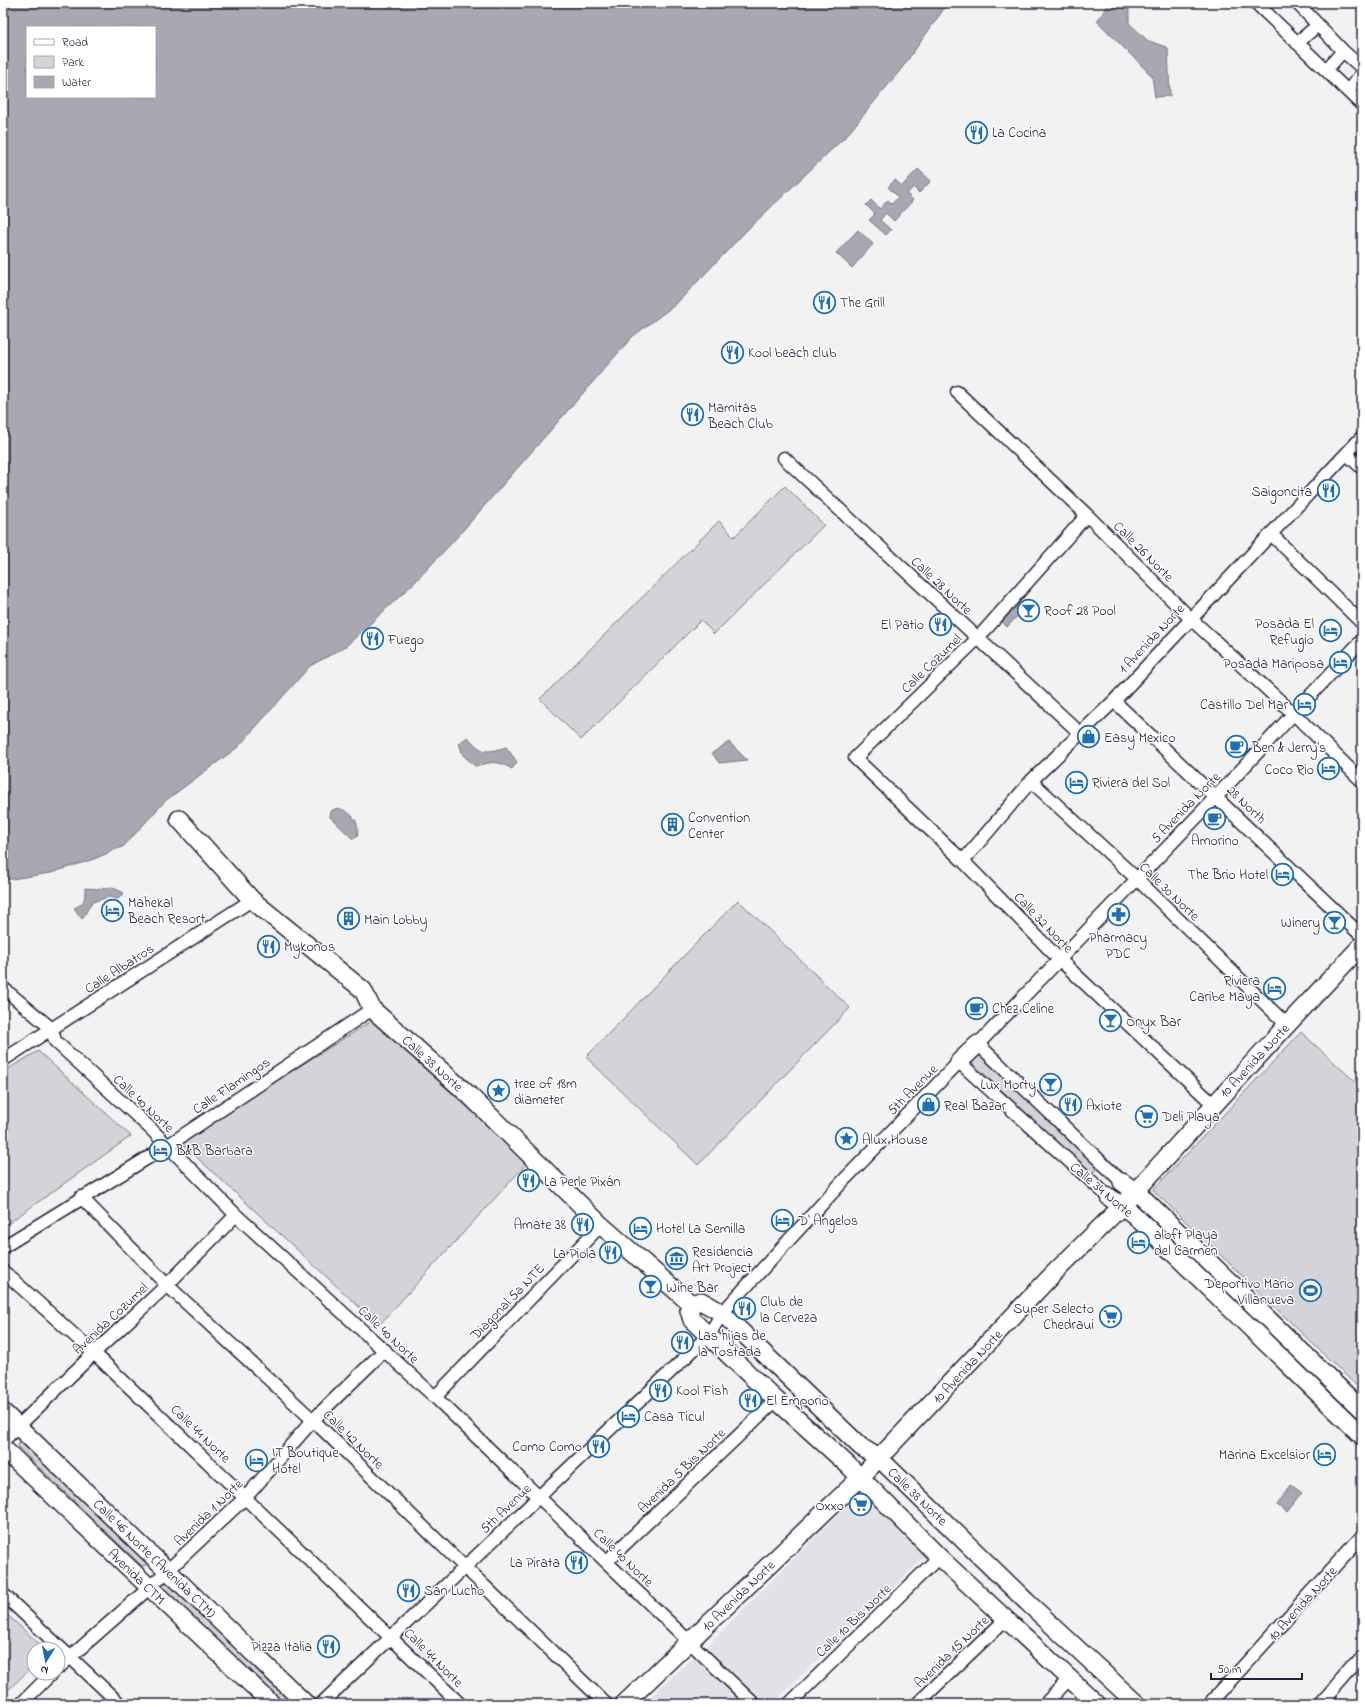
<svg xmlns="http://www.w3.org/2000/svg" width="1365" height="1707" font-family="'Indie Flower',sans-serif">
<rect width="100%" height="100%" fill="#f2f2f3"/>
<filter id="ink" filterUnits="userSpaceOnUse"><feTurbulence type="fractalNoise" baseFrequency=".025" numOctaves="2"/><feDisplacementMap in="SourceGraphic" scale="8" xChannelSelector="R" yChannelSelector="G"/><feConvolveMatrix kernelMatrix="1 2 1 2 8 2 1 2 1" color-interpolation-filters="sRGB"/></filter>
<g filter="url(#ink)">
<path fill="#e2e2e6" d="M862 1490 928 1554 772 1704H642L710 1643Z"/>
<path fill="#d3d3d8" stroke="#7a7a8a" d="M785 486 824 525 714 634 701 620 581 740 540 699 719 521 734 537Z
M738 900 850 1008 698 1165 586 1057Z
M372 1021 528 1162 379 1325 179 1141Z
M1301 1032 1362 1088V1391L1153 1190Z
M38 1051 131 1136 3 1227V1072Z
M980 1055 1095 1165 1097 1170 1094 1172 1088 1170 972 1063Z
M1133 1198 1277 1337 1274 1339 1135 1208Z
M1286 1347 1362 1420V1427L1283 1350Z
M19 1443 24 1444 148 1560 147 1565 142 1566 18 1447Z
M167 1581 290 1699 288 1703 283 1704 163 1588V1585Z
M3 1611 45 1649H34V1665L3 1695Z"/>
<path fill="#a8a8b2" stroke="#727282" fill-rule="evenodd" d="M3 3H948L902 68 847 135 747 230 676 304 632 337 458 536 415 582 345 647 310 666 238 747 165 801 124 846 94 859 51 873 5 880 3 883ZM27 27H155V97H27Z
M1107 7 1129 9V23L1147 40 1168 48 1170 96 1155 97 1152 76 1097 21Z
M918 169 931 181 919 193 913 187 907 194 913 200 894 221 886 213 880 220 891 230 886 235 869 220 875 214 866 205 871 200 880 209 888 200 892 204 898 197 888 187 895 180 902 186Z
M858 230 873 244 852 268 836 253Z
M1020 602 1026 607 1007 627 1002 622Z
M468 737C482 754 487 753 506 747L517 762 512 769C497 760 492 762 475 766L463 755 459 743Z
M729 742 747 760 719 763 712 753Z
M337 808C351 811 361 822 357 837L353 839 330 817 331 811Z
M112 887 124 893 118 899 109 897 92 902 82 919 74 908C85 904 85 899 85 888L99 889Z
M1291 1485 1302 1493 1287 1512 1277 1505Z"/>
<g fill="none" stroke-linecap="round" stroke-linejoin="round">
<defs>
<path id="street" d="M1256 3 1362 105
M1297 3 1343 51 1362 68
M1297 43 1318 25
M1326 70 1343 51
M1348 91 1362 73
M957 392 1087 515 1190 618 1294 714 1362 781
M1347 454 1362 468
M784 458 1080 733
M1087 515 978 638 855 758 963 861 1059 959 1213 1104
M1271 534 1362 623
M1114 701 1362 936
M1031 781 1137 879 1287 1025
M963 861 1031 781 1114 701 1362 437
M3 988 52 1029 55 1041 151 1129 236 1215 435 1397 754 1704
M3 1060 252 900
M1122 1182 978 1044 1217 796 1362 640
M81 1197 167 1285 313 1420 606 1704
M3 1247 167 1146 372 1009
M3 1271 94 1353 460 1704
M435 1397 601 1225
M3 1441 94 1353 167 1285 236 1215
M607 1561 776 1400
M3 1594 120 1704
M58 1668 149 1588 246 1497 313 1420 385 1350
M21 1704 52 1673
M321 1704 709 1335 722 1313 844 1180 959 1062 1109 1197
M789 1704 939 1557
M917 1704 1006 1619
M1045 1704 1069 1679
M1209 1704 1362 1536
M1320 1704 1362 1656"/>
<path id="secondary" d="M179 819 252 900 363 990 372 1009 469 1095 601 1225 691 1304
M959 1062 978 1044
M1122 1182 1139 1194 1362 1410
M1109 1197 1133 1214 1362 1436
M691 1304 701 1301 722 1313 861 1447 879 1458 1027 1602 1137 1704
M691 1304 689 1310 692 1320 776 1400 849 1466 939 1557 1097 1704
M3 1412 306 1704
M3 1448 272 1704
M624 1704 861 1477 1052 1275 1123 1205 1287 1025 1362 945"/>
</defs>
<use href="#street" stroke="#22223b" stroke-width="15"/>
<use href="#secondary" stroke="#22223b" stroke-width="20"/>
<use href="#street" stroke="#fff" stroke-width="12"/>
<use href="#secondary" stroke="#fff" stroke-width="17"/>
</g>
</g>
<defs>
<symbol id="restaurant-ring" viewBox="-11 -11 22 22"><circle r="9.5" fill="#fff" stroke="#1f6fb2" stroke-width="1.5"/><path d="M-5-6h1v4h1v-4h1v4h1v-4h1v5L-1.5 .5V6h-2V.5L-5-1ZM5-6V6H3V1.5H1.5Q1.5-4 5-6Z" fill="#1f6fb2"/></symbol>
<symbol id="bar-ring" viewBox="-11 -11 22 22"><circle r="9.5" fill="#fff" stroke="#1f6fb2" stroke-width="1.5"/><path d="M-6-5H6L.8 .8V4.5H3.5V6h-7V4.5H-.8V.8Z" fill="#1f6fb2"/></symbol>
<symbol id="hotel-ring" viewBox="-11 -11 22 22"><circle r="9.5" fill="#fff" stroke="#1f6fb2" stroke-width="1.5"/><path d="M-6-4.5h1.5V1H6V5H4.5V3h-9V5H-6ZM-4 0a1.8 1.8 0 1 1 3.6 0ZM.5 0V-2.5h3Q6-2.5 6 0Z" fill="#1f6fb2"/></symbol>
<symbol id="shop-ring" viewBox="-11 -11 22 22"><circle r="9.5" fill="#fff" stroke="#1f6fb2" stroke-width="1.5"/><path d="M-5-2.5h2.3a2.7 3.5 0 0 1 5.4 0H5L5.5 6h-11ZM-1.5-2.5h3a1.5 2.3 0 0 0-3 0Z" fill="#1f6fb2"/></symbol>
<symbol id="cafe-ring" viewBox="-11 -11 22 22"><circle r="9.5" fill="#fff" stroke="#1f6fb2" stroke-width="1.5"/><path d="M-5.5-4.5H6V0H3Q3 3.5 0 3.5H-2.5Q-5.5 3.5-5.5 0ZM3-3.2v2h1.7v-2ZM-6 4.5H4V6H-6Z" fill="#1f6fb2"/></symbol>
<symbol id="building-ring" viewBox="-11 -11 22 22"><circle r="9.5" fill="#fff" stroke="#1f6fb2" stroke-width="1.5"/><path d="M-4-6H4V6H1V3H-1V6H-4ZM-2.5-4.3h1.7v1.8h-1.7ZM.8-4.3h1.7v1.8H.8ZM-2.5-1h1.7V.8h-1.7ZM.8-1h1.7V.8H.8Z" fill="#1f6fb2"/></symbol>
<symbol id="pharmacy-ring" viewBox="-11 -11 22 22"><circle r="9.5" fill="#fff" stroke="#1f6fb2" stroke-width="1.5"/><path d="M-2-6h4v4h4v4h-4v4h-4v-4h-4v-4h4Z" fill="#1f6fb2"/></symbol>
<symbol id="sight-ring" viewBox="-11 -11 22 22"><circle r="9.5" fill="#fff" stroke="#1f6fb2" stroke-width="1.5"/><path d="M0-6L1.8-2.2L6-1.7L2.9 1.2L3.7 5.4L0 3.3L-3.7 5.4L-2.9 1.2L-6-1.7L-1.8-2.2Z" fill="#1f6fb2"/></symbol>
<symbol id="supermarket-ring" viewBox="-11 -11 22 22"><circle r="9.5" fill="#fff" stroke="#1f6fb2" stroke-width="1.5"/><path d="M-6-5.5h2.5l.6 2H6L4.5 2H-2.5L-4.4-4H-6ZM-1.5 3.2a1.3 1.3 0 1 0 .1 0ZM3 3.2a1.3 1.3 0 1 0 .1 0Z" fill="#1f6fb2"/></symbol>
<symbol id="museum-ring" viewBox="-11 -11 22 22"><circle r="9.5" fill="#fff" stroke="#1f6fb2" stroke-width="1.5"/><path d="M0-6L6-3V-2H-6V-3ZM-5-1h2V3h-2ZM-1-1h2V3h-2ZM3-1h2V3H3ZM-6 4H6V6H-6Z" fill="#1f6fb2"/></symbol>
<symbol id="stadium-ring" viewBox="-11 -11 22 22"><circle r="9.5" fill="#fff" stroke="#1f6fb2" stroke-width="1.5"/><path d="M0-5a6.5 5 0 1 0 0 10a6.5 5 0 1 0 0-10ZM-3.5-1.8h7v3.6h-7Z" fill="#1f6fb2"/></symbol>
</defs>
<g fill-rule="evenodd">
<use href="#restaurant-ring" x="964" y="120" width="25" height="25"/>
<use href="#restaurant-ring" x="812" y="290" width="25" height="25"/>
<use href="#restaurant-ring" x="720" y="340" width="25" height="25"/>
<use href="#restaurant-ring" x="680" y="402" width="25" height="25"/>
<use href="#restaurant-ring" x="1316" y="478" width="25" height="25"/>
<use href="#bar-ring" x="1016" y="598" width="25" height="25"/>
<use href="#restaurant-ring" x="928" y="612" width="25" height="25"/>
<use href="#hotel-ring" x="1318" y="618" width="25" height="25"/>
<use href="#restaurant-ring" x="360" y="626" width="25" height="25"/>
<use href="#hotel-ring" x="1328" y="650" width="25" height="25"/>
<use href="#hotel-ring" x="1292" y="692" width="25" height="25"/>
<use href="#shop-ring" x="1076" y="724" width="25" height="25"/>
<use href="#cafe-ring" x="1224" y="734" width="25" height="25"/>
<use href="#hotel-ring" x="1316" y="756" width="25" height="25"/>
<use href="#hotel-ring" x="1064" y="770" width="25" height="25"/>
<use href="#cafe-ring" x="1202" y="806" width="25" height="25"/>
<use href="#building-ring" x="660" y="812" width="25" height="25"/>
<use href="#hotel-ring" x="1270" y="862" width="25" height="25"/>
<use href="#hotel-ring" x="100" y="898" width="25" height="25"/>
<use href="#pharmacy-ring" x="1106" y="902" width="25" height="25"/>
<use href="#building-ring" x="336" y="906" width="25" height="25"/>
<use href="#bar-ring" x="1322" y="910" width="25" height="25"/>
<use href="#restaurant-ring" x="256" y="934" width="25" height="25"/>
<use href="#hotel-ring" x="1262" y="976" width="25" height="25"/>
<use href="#cafe-ring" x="964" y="996" width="25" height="25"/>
<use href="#bar-ring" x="1098" y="1008" width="25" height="25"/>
<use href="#bar-ring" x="1038" y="1072" width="25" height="25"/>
<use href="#sight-ring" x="486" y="1078" width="25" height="25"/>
<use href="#shop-ring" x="916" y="1092" width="25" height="25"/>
<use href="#restaurant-ring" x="1058" y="1092" width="25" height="25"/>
<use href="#supermarket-ring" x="1134" y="1104" width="25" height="25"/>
<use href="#sight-ring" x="834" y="1126" width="25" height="25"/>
<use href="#hotel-ring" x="148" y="1138" width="25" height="25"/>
<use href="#restaurant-ring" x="516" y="1168" width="25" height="25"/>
<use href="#hotel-ring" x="770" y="1208" width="25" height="25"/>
<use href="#restaurant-ring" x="570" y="1212" width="25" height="25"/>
<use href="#hotel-ring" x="628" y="1216" width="25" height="25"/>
<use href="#hotel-ring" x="1126" y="1230" width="25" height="25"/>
<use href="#restaurant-ring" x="598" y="1240" width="25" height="25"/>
<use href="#museum-ring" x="664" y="1246" width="25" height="25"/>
<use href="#bar-ring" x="638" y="1274" width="25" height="25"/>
<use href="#stadium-ring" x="1298" y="1278" width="25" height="25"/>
<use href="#restaurant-ring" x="732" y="1296" width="25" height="25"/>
<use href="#supermarket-ring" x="1098" y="1304" width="25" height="25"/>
<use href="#restaurant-ring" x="670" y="1330" width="25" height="25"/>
<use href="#restaurant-ring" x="648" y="1378" width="25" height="25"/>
<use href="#restaurant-ring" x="738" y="1388" width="25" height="25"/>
<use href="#hotel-ring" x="616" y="1404" width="25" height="25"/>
<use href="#restaurant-ring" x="586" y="1434" width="25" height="25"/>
<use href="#hotel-ring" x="1312" y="1442" width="25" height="25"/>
<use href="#hotel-ring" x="244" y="1448" width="25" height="25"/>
<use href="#supermarket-ring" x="848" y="1492" width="25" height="25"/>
<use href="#restaurant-ring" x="564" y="1550" width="25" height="25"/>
<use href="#restaurant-ring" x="396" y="1578" width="25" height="25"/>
<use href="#restaurant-ring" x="316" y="1634" width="25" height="25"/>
</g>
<g text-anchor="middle" stroke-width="3" stroke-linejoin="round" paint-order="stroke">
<g font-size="14" fill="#22223b" stroke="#fff" text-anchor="start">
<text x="992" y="137">La Cocina</text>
<text x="840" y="307">The Grill</text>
<text x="748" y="357">Kool beach club</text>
<text x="708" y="412">Mamitas<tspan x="708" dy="16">Beach Club</tspan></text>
<text x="1312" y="496" text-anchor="end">Saigoncita</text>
<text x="1044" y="615">Roof 28 Pool</text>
<text x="1314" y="628" text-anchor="end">Posada El<tspan x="1314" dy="16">Refugio</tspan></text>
<text x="924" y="629" text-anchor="end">El Patio</text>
<text x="388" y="644">Fuego</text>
<text x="1324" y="668" text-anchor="end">Posada Mariposa</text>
<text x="1288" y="709" text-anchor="end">Castillo Del Mar</text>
<text x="1104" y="742">Easy Mexico</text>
<text x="1252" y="752">Ben &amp; Jerry's</text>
<text x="1314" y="774" text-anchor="end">Coco Rio</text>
<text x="1092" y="787">Riviera del Sol</text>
<text x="688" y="822">Convention<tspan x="688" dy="16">Center</tspan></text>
<text x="1215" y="845" text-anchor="middle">Amorino</text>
<text x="1268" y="879" text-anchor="end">The Brio Hotel</text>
<text x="128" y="907">Mahekal<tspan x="128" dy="16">Beach Resort</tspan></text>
<text x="364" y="924">Main Lobby</text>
<text x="1320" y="927" text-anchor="end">Winery</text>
<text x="1118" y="942" text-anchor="middle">Pharmacy<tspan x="1118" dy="16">PDC</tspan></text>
<text x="284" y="951">Mykonos</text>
<text x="1260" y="985" text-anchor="end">Riviera<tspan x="1260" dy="16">Caribe Maya</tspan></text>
<text x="992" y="1013">Chez Celine</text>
<text x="1126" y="1026">Onyx Bar</text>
<text x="514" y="1088">tree of 18m<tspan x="514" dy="16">diameter</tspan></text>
<text x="1036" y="1089" text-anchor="end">Lux Morty</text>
<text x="944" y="1110">Real Bazar</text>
<text x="1086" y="1110">Axiote</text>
<text x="1162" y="1121">Deli Playa</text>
<text x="862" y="1144">Alux House</text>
<text x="176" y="1155">B&amp;B Barbara</text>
<text x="544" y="1186">La Perle Pixán</text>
<text x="798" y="1225">D' Angelos</text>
<text x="566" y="1229" text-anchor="end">Amate 38</text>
<text x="656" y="1233">Hotel La Semilla</text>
<text x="1154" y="1239">aloft Playa<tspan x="1154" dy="16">del Carmen</tspan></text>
<text x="692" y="1256">Residencia<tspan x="692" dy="16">Art Project</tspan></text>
<text x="596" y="1258" text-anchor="end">La Piola</text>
<text x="1294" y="1288" text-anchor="end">Deportivo Mario<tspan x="1294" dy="16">Villanueva</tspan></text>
<text x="666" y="1292">Wine Bar</text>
<text x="760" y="1306">Club de<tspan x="760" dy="16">la Cerveza</tspan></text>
<text x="1094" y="1313" text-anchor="end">Super Selecto<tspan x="1094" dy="16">Chedraui</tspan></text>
<text x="698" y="1340">Las hijas de<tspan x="698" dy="16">la Tostada</tspan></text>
<text x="676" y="1395">Kool Fish</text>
<text x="766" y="1405">El Emporio</text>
<text x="644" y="1421">Casa Ticul</text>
<text x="582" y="1451" text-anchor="end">Como Como</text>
<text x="272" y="1457">IT Boutique<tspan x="272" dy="16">Hotel</tspan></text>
<text x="1310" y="1459" text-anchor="end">Marina Excelsior</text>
<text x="844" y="1510" text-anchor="end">Oxxo</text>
<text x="560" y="1567" text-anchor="end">La Pirata</text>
<text x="424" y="1595">San Lucho</text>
<text x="312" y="1651" text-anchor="end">Pizza Italia</text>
</g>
<g font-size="14" fill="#22223b" stroke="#fff">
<text transform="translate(1144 551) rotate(45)" y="5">Calle 26 Norte</text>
<text transform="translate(942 585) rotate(43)" y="5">Calle 28 Norte</text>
<text transform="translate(1151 638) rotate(-47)" y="5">1 Avenida Norte</text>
<text transform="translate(931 663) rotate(-44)" y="5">Calle Cozumel</text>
<text transform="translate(1247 804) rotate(44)" y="5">28 North</text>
<text transform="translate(1185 807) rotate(-46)" y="5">5 Avenida Norte</text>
<text transform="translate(1170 891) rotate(44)" y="5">Calle 30 Norte</text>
<text transform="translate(1044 922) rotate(46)" y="5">Calle 32 Norte</text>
<text transform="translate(119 968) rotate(-33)" y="5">Calle Albatros</text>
<text transform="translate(1254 1060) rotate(-47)" y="5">10 Avenida Norte</text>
<text transform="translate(433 1063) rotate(42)" y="5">Calle 38 Norte</text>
<text transform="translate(231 1085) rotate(-34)" y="5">Calle Flamingos</text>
<text transform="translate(912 1089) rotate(-45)" y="5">5th Avenue</text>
<text transform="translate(144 1103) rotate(43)" y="5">Calle 40 Norte</text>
<text transform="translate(1102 1189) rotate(40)" y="5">Calle 34 Norte</text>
<text transform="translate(507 1301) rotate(-46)" y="5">Diagonal 5a NTE</text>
<text transform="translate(110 1318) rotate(-43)" y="5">Avenida Cozumel</text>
<text transform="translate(389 1334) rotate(43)" y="5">Calle 40 Norte</text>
<text transform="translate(967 1366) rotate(-47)" y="5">10 Avenida Norte</text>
<text transform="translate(201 1433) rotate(44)" y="5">Calle 44 Norte</text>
<text transform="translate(354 1439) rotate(44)" y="5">Calle 42 Norte</text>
<text transform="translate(681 1470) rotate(-44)" y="5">Avenida 5 Bis Norte</text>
<text transform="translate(918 1496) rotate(44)" y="5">Calle 38 Norte</text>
<text transform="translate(505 1508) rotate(-44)" y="5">5th Avenue</text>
<text transform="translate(208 1512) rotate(-44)" y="5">Avenida 1 Norte</text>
<text transform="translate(624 1557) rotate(44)" y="5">Calle 40 Norte</text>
<text transform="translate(155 1558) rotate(44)" y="5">Calle 46 Norte (Avenida CTM)</text>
<text transform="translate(137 1576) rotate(44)" y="5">Avenida CTM</text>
<text transform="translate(738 1595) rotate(-44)" y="5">10 Avenida Norte</text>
<text transform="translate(1302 1603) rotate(-48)" y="5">10 Avenida Norte</text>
<text transform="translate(853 1620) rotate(-44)" y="5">Calle 10 Bis Norte</text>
<text transform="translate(951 1651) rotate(-44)" y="5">Avenida 15 Norte</text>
<text transform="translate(434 1657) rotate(45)" y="5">Calle 44 Norte</text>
</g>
</g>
<rect width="1365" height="1707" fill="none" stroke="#fff" stroke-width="16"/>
<rect x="8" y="8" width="1349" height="1691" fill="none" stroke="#22223b" stroke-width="1.5" filter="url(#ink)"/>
<rect x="26" y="26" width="130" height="72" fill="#ffffff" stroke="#a7a7b1"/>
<rect x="34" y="39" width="20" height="6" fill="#ffffff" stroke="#a7a7b1"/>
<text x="62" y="46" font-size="12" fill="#22223b">Road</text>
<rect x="34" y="56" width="20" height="12" fill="#d3d3d8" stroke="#a7a7b1"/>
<text x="62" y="66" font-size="12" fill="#22223b">Park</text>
<rect x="34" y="76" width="20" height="12" fill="#a8a8b2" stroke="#a7a7b1"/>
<text x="62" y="86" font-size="12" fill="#22223b">Water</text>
<g transform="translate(46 1661) rotate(190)"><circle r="19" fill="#ffffff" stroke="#a7a7b1"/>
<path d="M0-3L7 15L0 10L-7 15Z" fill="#1f6fb2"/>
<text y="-6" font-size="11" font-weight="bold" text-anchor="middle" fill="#22223b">N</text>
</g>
<path d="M1211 1673v6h91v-6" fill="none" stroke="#22223b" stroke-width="2"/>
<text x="1217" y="1673" font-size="12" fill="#22223b" stroke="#ffffff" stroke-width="3" paint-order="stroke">50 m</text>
</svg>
